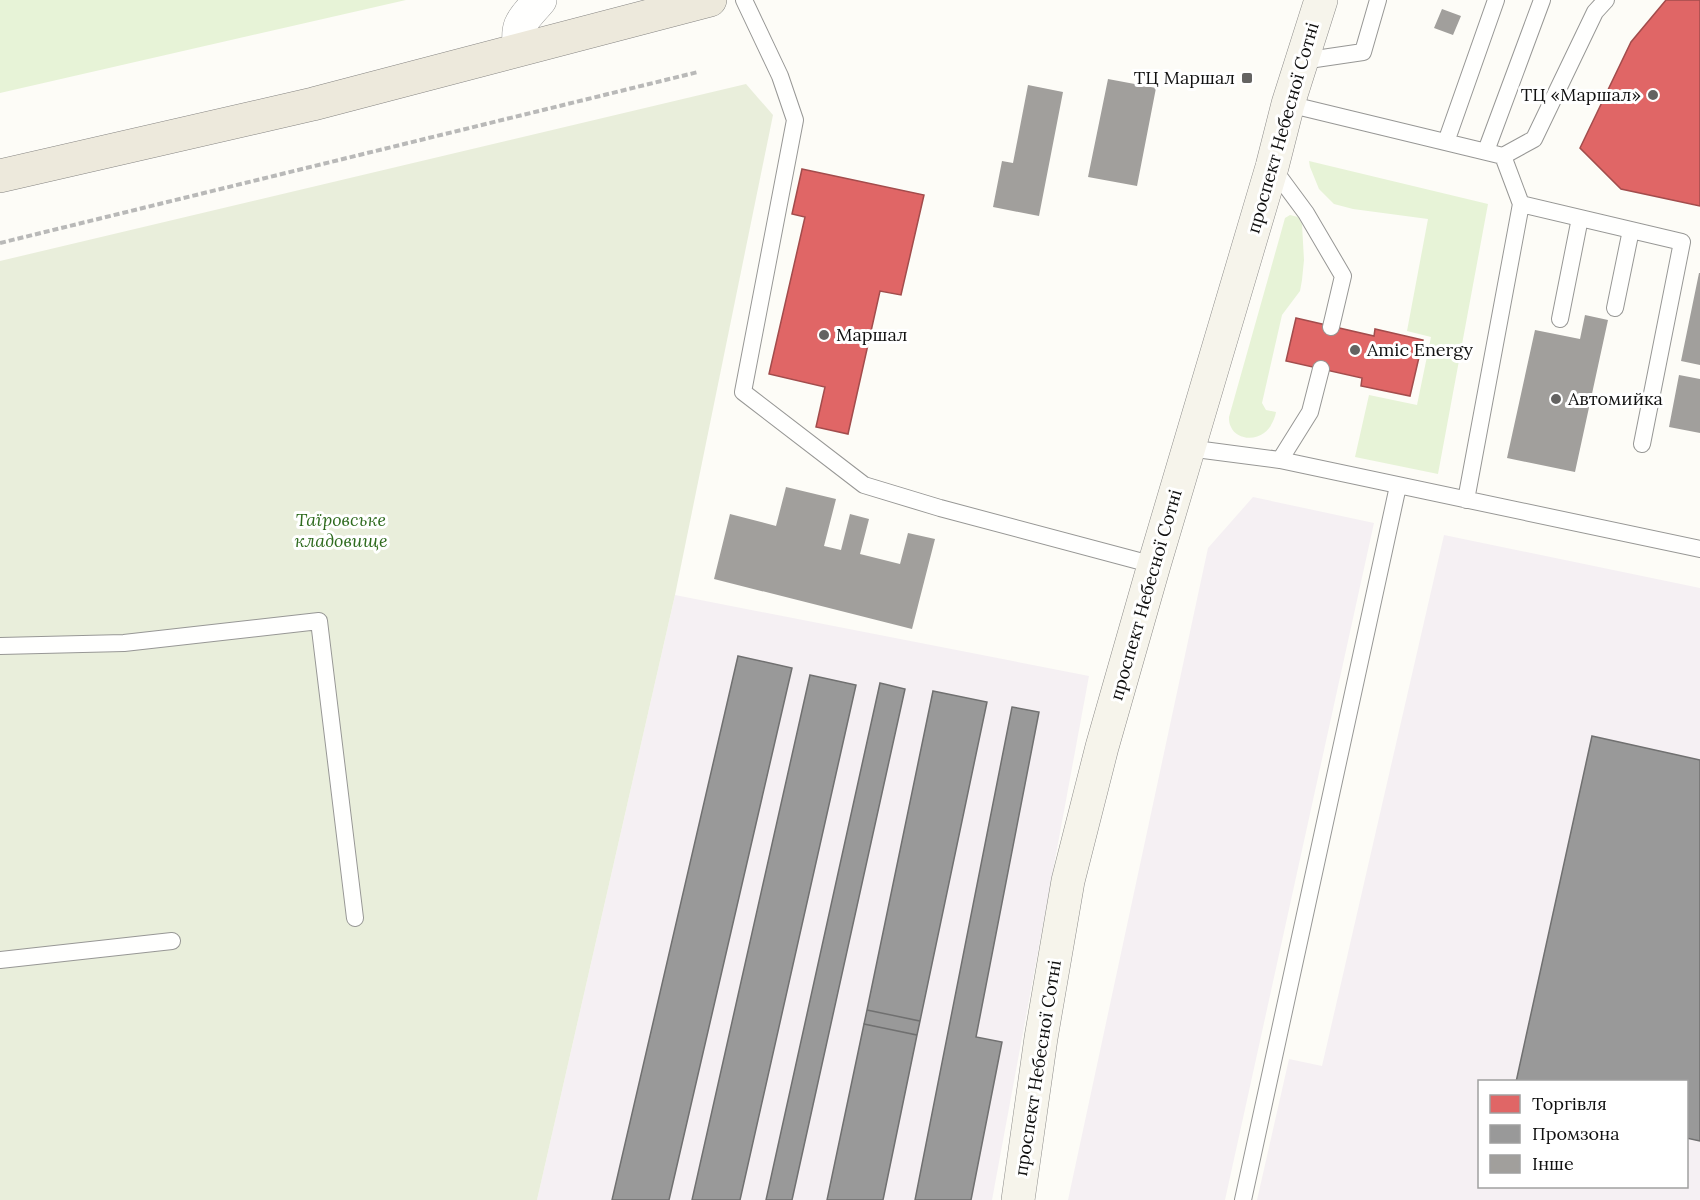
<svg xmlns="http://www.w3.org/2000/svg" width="1700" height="1200" font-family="Lora,serif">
<rect width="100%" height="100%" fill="#fdfcf7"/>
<path fill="#f5f0f3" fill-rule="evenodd" d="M1253 497 1374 523 1225 1200H1068L1208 548Z
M1444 535 1700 588V1200H1257L1289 1059 1322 1066ZM1480 1082H1686V1186H1480Z
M675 595 1089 676 992 1200H537Z"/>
<path fill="#e7f3d7" d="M0 0H406L0 93Z
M1309 161 1488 204 1438 474 1355 457 1369 395 1417 405 1431 337 1407 331 1428 219 1353 209 1334 204 1319 189 1310 167Z
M1290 215 1298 217 1302 224 1304 260 1302 280 1300 291 1282 315 1262 403 1266 410 1276 412C1275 419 1270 429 1264 433 1254 441 1236 439 1231 427 1229 424 1229 420 1229 417L1280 236 1285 218Z"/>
<path fill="#e9eedb" d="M746 84 773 115 675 595 537 1200H0V261Z"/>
<path fill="#e06666" stroke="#a24c4c" stroke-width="1.5" d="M1666 0H1700V206L1621 189 1580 148 1631 42Z
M802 169 924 195 901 295 880 291 848 434 816 427 825 387 769 374 805 217 792 214Z
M1296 318 1374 336 1375 329 1423 340 1410 396 1361 386 1362 378 1286 361Z"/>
<path fill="#999" stroke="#707070" stroke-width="1.5" d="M738 656 792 668 669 1200H612Z
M810 675 856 685 740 1200H692Z
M880 683 905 689 792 1200H766Z
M933 691 987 702 920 1021 867 1010Z
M1012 707 1039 712 976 1037 1002 1042 971 1200H915Z
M1592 736 1700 760V1141L1686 1138V1082H1516Z
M867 1010 920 1021 917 1035 864 1024Z
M864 1024 917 1035 883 1200H827Z"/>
<path fill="#a19f9c" d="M1442 9 1461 16 1453 35 1434 28Z
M1108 79 1156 88 1137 186 1088 177Z
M1028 85 1063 92 1039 216 993 207 1002 161 1013 163Z
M1699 273H1700V365L1681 361Z
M1585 315 1608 320 1575 472 1507 458 1535 330 1580 339Z
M1679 375 1700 379V433L1669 427Z
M786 487 836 499 824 546 841 550 850 514 869 519 860 554 900 564 908 533 935 539 912 629 714 579 730 514 776 526Z"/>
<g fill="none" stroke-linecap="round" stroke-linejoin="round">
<defs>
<path id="lane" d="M744 0 780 76 795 120 743 392 864 485 940 508 1154 565
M1302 61 1363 52 1378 0
M1288 104 1503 156 1534 139 1595 12 1606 0
M1446 142 1496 0
M1486 151 1542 0
M1272 167 1306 213 1343 276 1331 327
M1521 204 1682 242 1642 444
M1615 308 1631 230
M1560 319 1580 218
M1188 448 1280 460 1700 549
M1280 460 1310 412 1321 369
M1466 500 1521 204 1503 156
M0 646 124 643 319 621 355 918
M0 960 172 941
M1243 1200 1398 486"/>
<path id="street" d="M520 49C515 23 524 19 540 0"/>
<path id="secondary" d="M1018 1200 1041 1038 1068 881 1102 747 1154 565 1272 167 1288 104 1321 0"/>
<path id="primary" d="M0 176 313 104 710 0"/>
</defs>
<use href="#lane" stroke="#979795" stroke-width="18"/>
<use href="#street" stroke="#979795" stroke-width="34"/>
<use href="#secondary" stroke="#8e8d8b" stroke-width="34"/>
<use href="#primary" stroke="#858482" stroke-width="34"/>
<path stroke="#b9b9b8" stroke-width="4" stroke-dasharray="6 3" stroke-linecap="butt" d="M0 243 698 72"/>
<use href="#lane" stroke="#fffffe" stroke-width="16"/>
<use href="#street" stroke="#fffffe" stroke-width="33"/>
<use href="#secondary" stroke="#f6f4eb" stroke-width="33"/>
<use href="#primary" stroke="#ede9dc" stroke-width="33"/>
</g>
<g fill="#646362" stroke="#fff" stroke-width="2">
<rect x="1241" y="72" width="12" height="12" rx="3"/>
<circle cx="1653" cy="95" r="6"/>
<circle cx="824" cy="335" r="6"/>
<circle cx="1355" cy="350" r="6"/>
<circle cx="1556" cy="399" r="6"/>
</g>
<g text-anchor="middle" stroke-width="6" stroke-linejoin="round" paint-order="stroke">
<g font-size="18" fill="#111" stroke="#fff" text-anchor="start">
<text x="1235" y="84" text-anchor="end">ТЦ Маршал</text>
<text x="1641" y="101" text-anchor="end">ТЦ «Маршал»</text>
<text x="836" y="341">Маршал</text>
<text x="1367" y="356">Amic Energy</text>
<text x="1568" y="405">Автомийка</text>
</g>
<g font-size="18" fill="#111" stroke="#fff">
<text transform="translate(1283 128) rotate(-74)" y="6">проспект Небесної Сотні</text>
<text transform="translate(1146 595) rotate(-74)" y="6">проспект Небесної Сотні</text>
<text transform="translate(1038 1068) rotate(-81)" y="6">проспект Небесної Сотні</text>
</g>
<g font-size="18" font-style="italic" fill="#2f6b1f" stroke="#fff">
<text x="341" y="526">Таїровське<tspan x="341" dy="21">кладовище</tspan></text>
</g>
</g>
<rect x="1478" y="1080" width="210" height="108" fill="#ffffff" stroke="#a0a0a0" stroke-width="1.5"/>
<rect x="1490" y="1095" width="30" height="18" fill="#e06666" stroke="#a0a0a0" stroke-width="1.5"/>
<text x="1532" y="1110" font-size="18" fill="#111111">Торгівля</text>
<rect x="1490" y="1125" width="30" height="18" fill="#999999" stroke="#a0a0a0" stroke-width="1.5"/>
<text x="1532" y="1140" font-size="18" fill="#111111">Промзона</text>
<rect x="1490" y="1155" width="30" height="18" fill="#a19f9c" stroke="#a0a0a0" stroke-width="1.5"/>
<text x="1532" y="1170" font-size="18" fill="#111111">Інше</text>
</svg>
